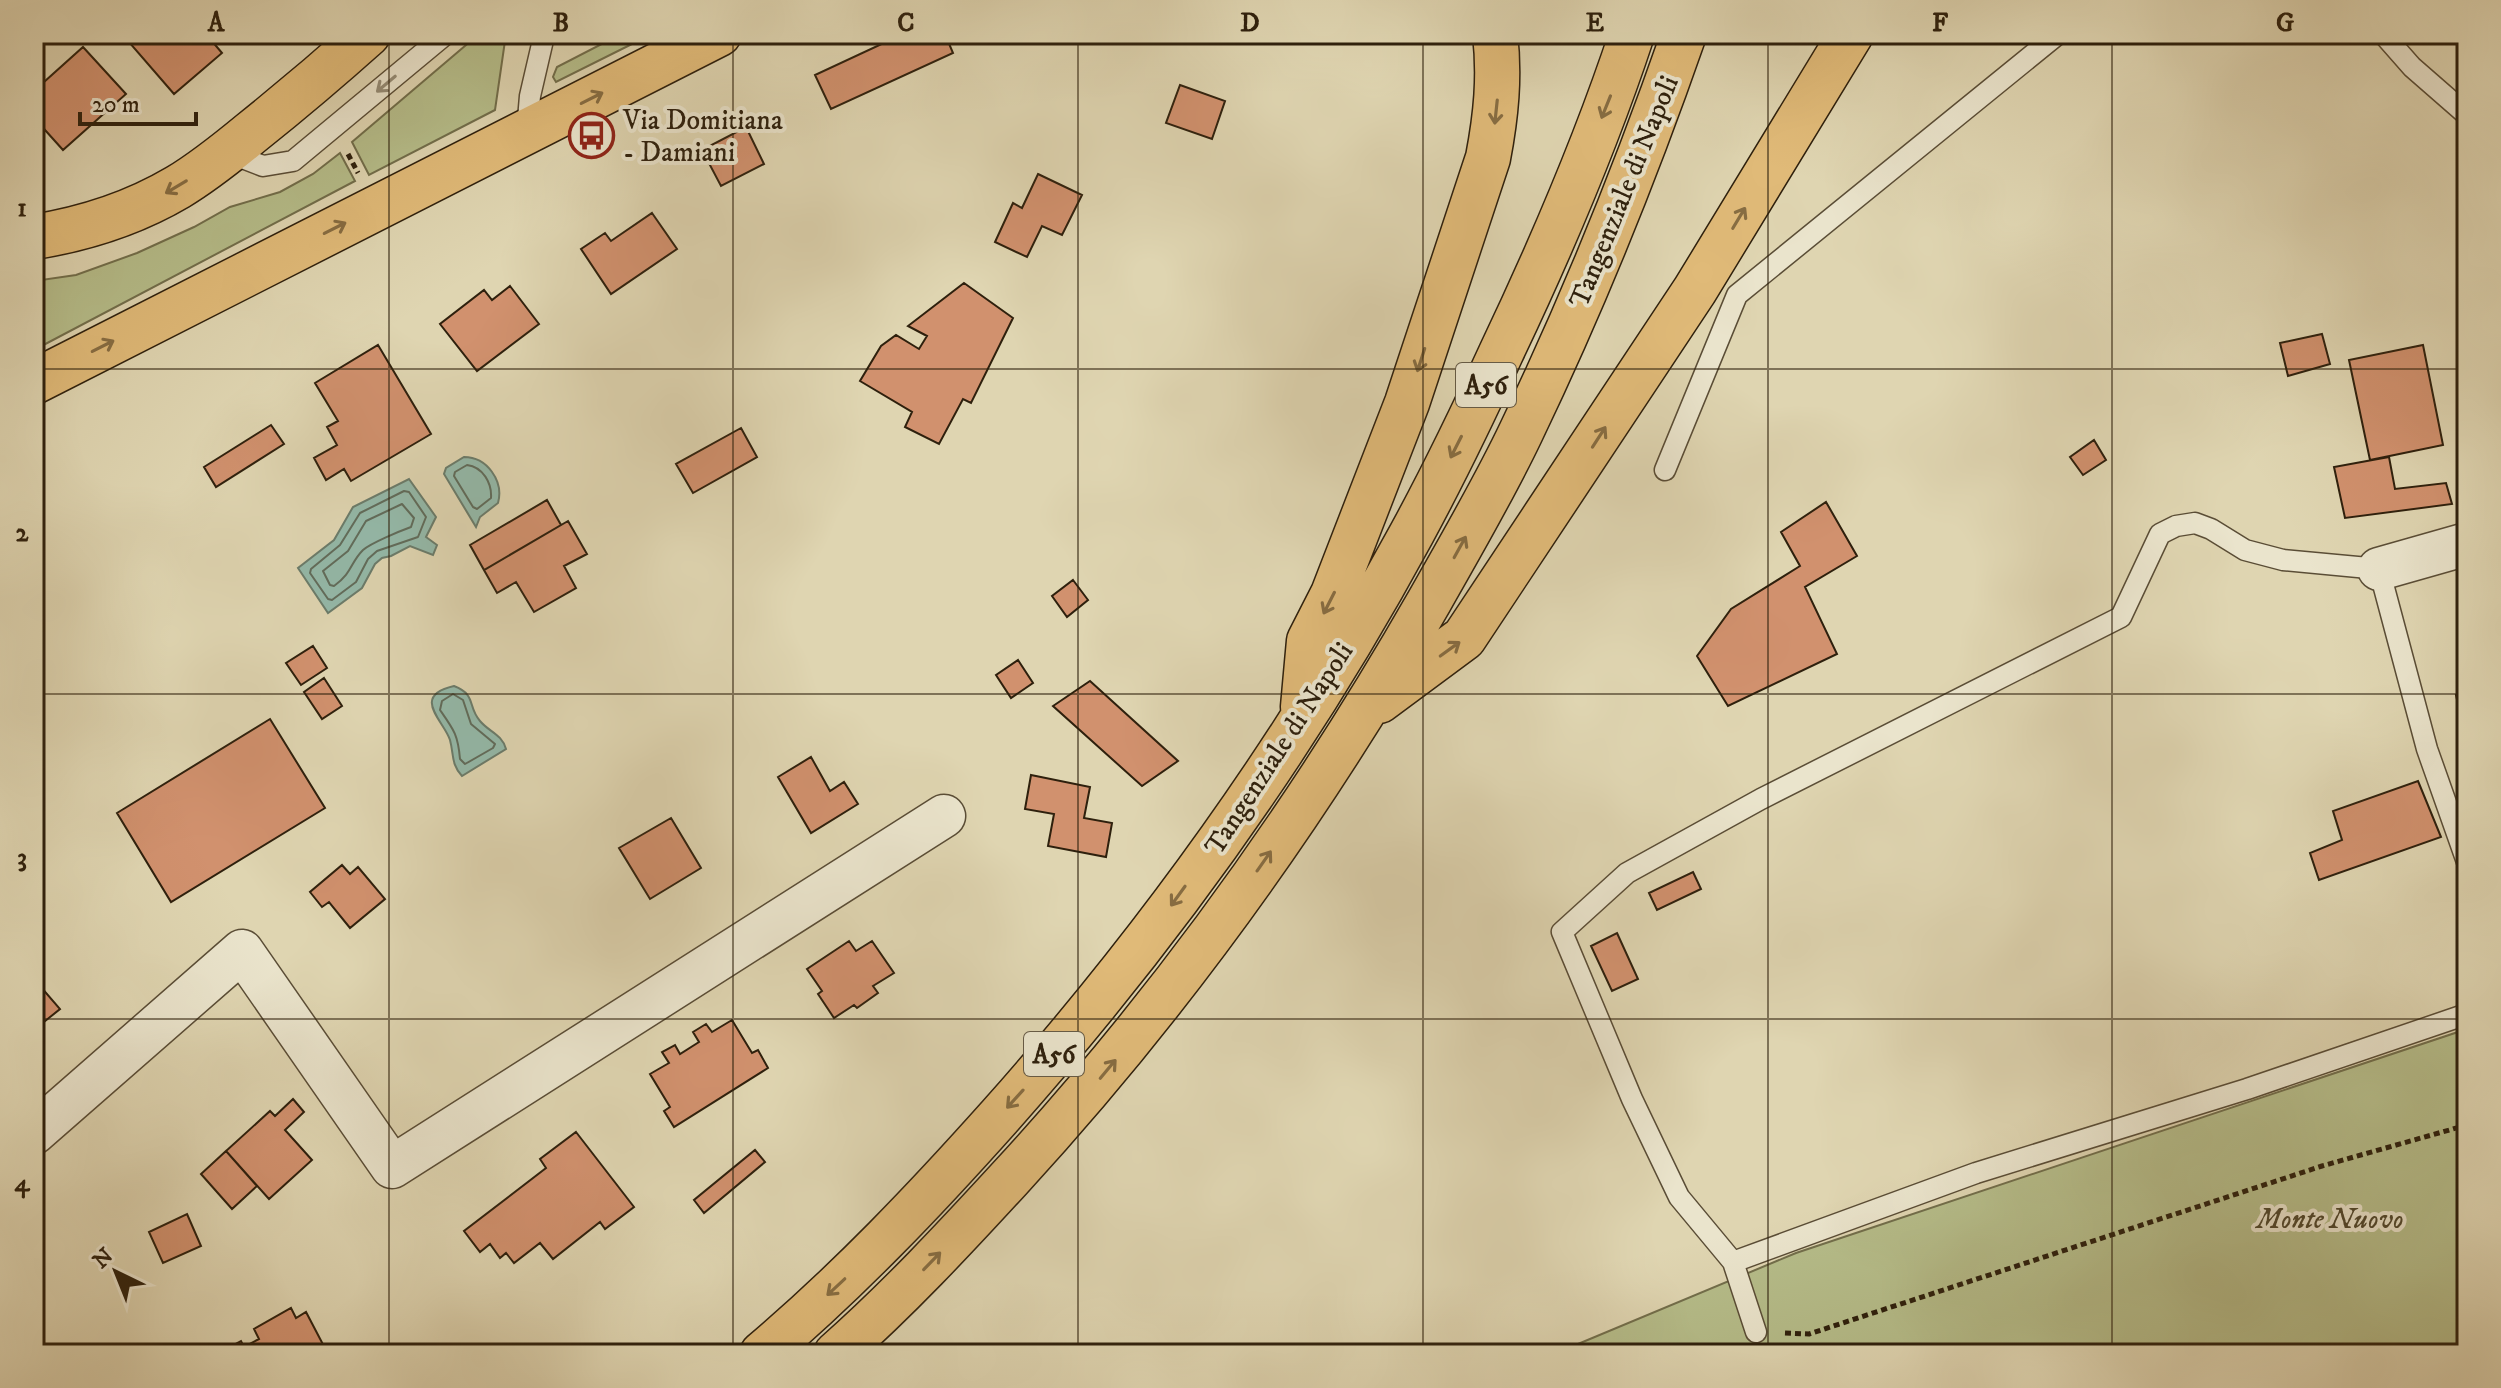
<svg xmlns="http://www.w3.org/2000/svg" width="2501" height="1388" font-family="'IM FELL DW Pica',serif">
<rect width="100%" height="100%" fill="#dfd5b1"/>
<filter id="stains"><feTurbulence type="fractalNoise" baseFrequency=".0025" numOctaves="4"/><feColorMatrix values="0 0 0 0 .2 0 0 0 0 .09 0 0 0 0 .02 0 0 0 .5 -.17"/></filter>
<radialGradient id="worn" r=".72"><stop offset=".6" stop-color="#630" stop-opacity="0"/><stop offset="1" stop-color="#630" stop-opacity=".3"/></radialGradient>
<path fill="#b5bc89" stroke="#726e4b" stroke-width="2" d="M479 34H506L495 110 369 175 352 142Z
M621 34H652L556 82 553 77 557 67Z
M340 153 355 181 34 350V281L76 275 137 253 194 227 230 207 280 192 313 174Z
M2467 1029V1354H1554L1796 1253Z"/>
<path fill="#94b9a9" stroke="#6b7c6b" stroke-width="2" d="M464 457C487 457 504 481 498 503L480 517 476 527 444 474 446 468Z
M409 479 436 517 426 537 437 545 433 555 410 546 391 556 382 558 375 564 362 588 328 613 298 568 334 540 353 507Z
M454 686C477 695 467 706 480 721 489 732 502 734 506 749L462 776C451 764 454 755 450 740 444 721 410 696 454 686Z"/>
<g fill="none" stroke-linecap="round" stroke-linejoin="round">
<path stroke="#616c5b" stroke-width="2" d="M467 465C483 467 492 483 491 498L477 509 473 507 454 476 455 472Z
M404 491 409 492 426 517 418 537 377 551 368 559 356 582 332 600 328 599 310 573 311 569 340 545 360 513Z
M402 504 414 518 411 527C400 531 371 543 363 550 350 563 353 572 334 586L330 585 323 571 348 551 366 521Z
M453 694 463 700 471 724 495 744 493 748 465 764 460 759C458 735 454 730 440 710L442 701Z"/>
</g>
<path fill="#d1916e" stroke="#2e200d" stroke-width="2" d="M137 34H206L222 53 174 94 128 41Z
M903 34H945L953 53 831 109 815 75Z
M83 47 126 94 63 150 45 130 34 139V91Z
M1180 85 1225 101 1212 139 1166 123Z
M746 127 764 164 721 186 702 150Z
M1038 174 1082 195 1062 235 1042 226 1027 257 995 242 1013 203 1022 208Z
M652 213 677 249 611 294 581 249 605 233 611 241Z
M964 283 1013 318 971 403 963 399 939 444 905 427 912 412 860 381 881 346 896 335 919 349 927 336 908 326Z
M510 286 539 324 477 371 440 324 484 290 492 300Z
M2322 334 2330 364 2288 376 2280 343Z
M378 345 431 434 351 481 344 469 326 480 314 458 337 445 327 427 338 421 315 383Z
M2423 345 2443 445 2370 460 2349 360Z
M271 425 284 444 216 487 204 467Z
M741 428 757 457 693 493 676 464Z
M2094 440 2106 460 2083 475 2070 457Z
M2389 457 2395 489 2446 483 2452 504 2345 518 2334 467Z
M547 500 561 525 484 570 470 545Z
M1826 502 1857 556 1805 587 1837 654 1728 706 1697 656 1731 609 1800 566 1781 532Z
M568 521 587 554 564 566 576 588 534 612 516 582 497 593 484 570Z
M1073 580 1088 600 1067 617 1052 596Z
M313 646 327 668 301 685 286 663Z
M1018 660 1033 683 1011 698 996 675Z
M324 678 342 706 322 719 304 692Z
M1090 681 1178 761 1142 786 1053 706Z
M2467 693V747L2456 695Z
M270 719 325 808 171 902 117 813Z
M811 757 830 791 844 782 858 804 811 833 778 777Z
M1031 775 1090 787 1084 818 1112 823 1106 857 1048 846 1054 814 1025 809Z
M2418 781 2441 837 2319 880 2310 853 2342 840 2333 811Z
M671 818 701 868 650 899 619 848Z
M342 865 350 874 358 867 385 899 350 928 329 902 322 907 310 892Z
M1693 872 1701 889 1657 910 1649 893Z
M1617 933 1638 979 1612 991 1591 946Z
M849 941 856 951 872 941 894 973 873 986 878 993 857 1008 854 1005 834 1018 818 994 822 991 807 969Z
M34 979 60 1009 34 1030Z
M732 1020 752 1053 758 1050 768 1068 674 1127 664 1111 670 1107 650 1074 669 1063 662 1052 675 1045 680 1054 699 1042 693 1032 706 1024 712 1032Z
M293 1099 304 1112 285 1130 312 1160 269 1199 226 1151 270 1111 275 1116Z
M576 1132 634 1207 605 1229 600 1222 553 1259 540 1243 514 1263 506 1253 500 1258 490 1244 480 1252 464 1231 546 1168 540 1159Z
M755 1150 765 1162 704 1213 694 1200Z
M226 1151 257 1186 232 1209 201 1174Z
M187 1214 201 1246 163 1263 149 1232Z
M291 1308 296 1318 306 1312 328 1354H229L226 1349 241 1341 244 1347 259 1339 254 1329Z"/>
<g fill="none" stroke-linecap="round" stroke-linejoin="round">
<defs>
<path id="lane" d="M2383 34 2412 67 2467 115
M527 131 530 96 543 40
M227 152 263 166 293 161 446 34
M1665 470 1737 295 2058 34
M1733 1262 1679 1197 1632 1099 1562 932 1627 873 1761 799 2121 617 2160 534 2176 526 2195 523 2211 529 2245 550 2283 560 2379 569 2427 749 2467 862
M1756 1332 1733 1262 1976 1173 2247 1089 2467 1014"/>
<path id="street" d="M2379 569 2467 544
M34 1133 242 951 392 1167 944 816"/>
<path id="primary" d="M34 237C84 229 134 213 178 187 203 172 228 152 251 133 291 101 330 68 368 34
M34 382 719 34"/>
<path id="highway" d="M1379 701 1464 638 1695 290 1851 34
M1303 707 1309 641 1333 594 1407 403 1488 158C1496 116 1500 77 1495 34
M762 1354C848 1281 925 1200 1000 1116 1158 938 1299 742 1412 533 1444 474 1473 414 1501 353 1550 250 1596 143 1632 34
M836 1354C898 1299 954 1239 1010 1178 1172 1002 1311 808 1430 600 1461 545 1494 489 1521 432 1583 303 1637 169 1684 34"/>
</defs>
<use href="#lane" stroke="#5a4d36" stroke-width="23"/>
<use href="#street" stroke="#5a4d36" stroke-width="45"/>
<use href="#primary" stroke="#2e200d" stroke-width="47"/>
<use href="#highway" stroke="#2e200d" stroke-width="47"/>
<path stroke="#2e200d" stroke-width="5" stroke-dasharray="6 4" stroke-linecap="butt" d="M348 154 358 173
M1785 1333 1809 1334 2322 1166 2467 1125"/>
<use href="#lane" stroke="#eae4cc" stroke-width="20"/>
<use href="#street" stroke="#eae4cc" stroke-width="42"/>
<use href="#primary" stroke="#e0ba78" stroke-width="44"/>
<use href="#highway" stroke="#e0ba78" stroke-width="44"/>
</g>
<defs><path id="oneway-shaft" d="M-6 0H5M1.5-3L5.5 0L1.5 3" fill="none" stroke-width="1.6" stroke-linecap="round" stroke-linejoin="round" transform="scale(2)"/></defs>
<use stroke="#958c76" href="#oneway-shaft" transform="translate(386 84) rotate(140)"/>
<g stroke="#876d42">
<use href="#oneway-shaft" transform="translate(592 98) rotate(-27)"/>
<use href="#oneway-shaft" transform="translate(1606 107) rotate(112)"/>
<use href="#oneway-shaft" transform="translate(1496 112) rotate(96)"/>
<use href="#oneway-shaft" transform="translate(176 187) rotate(149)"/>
<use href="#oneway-shaft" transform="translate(1739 218) rotate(-59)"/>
<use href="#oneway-shaft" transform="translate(335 228) rotate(-27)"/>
<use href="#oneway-shaft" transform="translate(103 346) rotate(-27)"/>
<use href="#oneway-shaft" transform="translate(1421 360) rotate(108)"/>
<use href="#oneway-shaft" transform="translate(1599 437) rotate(-57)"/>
<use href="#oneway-shaft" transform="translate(1456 447) rotate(117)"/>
<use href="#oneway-shaft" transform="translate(1460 547) rotate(-61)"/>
<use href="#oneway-shaft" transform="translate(1329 603) rotate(117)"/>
<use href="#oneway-shaft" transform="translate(1450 649) rotate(-36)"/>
<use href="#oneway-shaft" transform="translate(1264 861) rotate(-55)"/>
<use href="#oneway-shaft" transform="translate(1178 896) rotate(126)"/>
<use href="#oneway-shaft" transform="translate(1108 1069) rotate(-50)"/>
<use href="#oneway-shaft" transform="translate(1015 1099) rotate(132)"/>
<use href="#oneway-shaft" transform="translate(932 1261) rotate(-46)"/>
<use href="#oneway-shaft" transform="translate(836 1287) rotate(137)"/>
</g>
<path fill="none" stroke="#2e200d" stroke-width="2" stroke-opacity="0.55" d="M389 34V1354M733 34V1354M1078 34V1354M1423 34V1354M1768 34V1354M2112 34V1354M34 369H2467M34 694H2467M34 1019H2467"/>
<defs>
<symbol id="bus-ring" viewBox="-11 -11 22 22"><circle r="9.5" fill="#eae4cc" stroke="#8f2418" stroke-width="1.5"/><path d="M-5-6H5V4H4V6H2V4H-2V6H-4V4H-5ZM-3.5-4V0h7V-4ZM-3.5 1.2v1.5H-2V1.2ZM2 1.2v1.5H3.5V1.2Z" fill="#8f2418"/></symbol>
</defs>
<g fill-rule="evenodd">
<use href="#bus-ring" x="566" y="110" width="51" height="51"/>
</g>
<g text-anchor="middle" stroke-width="8" stroke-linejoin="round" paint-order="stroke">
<g fill="#eae4cc" stroke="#665b46" stroke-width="2">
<rect x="1456" y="363" width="60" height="44" rx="6"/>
<rect x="1024" y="1032" width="60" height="44" rx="6"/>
</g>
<g font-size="26" font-weight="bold" fill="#2e200d">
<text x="1486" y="394">A56</text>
<text x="1054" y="1063">A56</text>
</g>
<g font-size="28" fill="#2e200d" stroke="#eae4cc" text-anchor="start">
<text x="623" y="129">Via Domitiana<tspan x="623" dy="32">- Damiani</tspan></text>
</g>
<g font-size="28" fill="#2e200d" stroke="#eae4cc">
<text transform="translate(1623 191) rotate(-68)" y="10">Tangenziale di Napoli</text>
<text transform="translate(1278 748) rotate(-57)" y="10">Tangenziale di Napoli</text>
</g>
<g font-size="28" font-style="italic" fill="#50472c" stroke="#eae4cc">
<text x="2330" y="1228">Monte Nuovo</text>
</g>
</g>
<rect width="2501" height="1388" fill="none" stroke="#dfd5b1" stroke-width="88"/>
<g transform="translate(116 1272) rotate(317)" stroke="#eae4cc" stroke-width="6" paint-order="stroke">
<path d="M0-6L14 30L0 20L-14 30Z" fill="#2e200d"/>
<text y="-12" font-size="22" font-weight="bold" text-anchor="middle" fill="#2e200d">N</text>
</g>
<path d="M80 112v12h116v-12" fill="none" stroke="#2e200d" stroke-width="4"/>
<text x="92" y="112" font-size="24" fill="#2e200d" stroke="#eae4cc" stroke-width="6" paint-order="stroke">20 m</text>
<rect x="44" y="44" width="2413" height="1300" fill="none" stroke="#2e200d" stroke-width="3"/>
<g font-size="26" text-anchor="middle" font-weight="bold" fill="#2e200d">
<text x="216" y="31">A</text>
<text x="561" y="31">B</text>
<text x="906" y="31">C</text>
<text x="1250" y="31">D</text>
<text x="1595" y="31">E</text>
<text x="1940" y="31">F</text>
<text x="2285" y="31">G</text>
<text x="22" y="216">1</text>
<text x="22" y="541">2</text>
<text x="22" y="866">3</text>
<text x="22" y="1191">4</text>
</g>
<rect width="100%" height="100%" filter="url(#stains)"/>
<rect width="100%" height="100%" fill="url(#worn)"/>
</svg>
